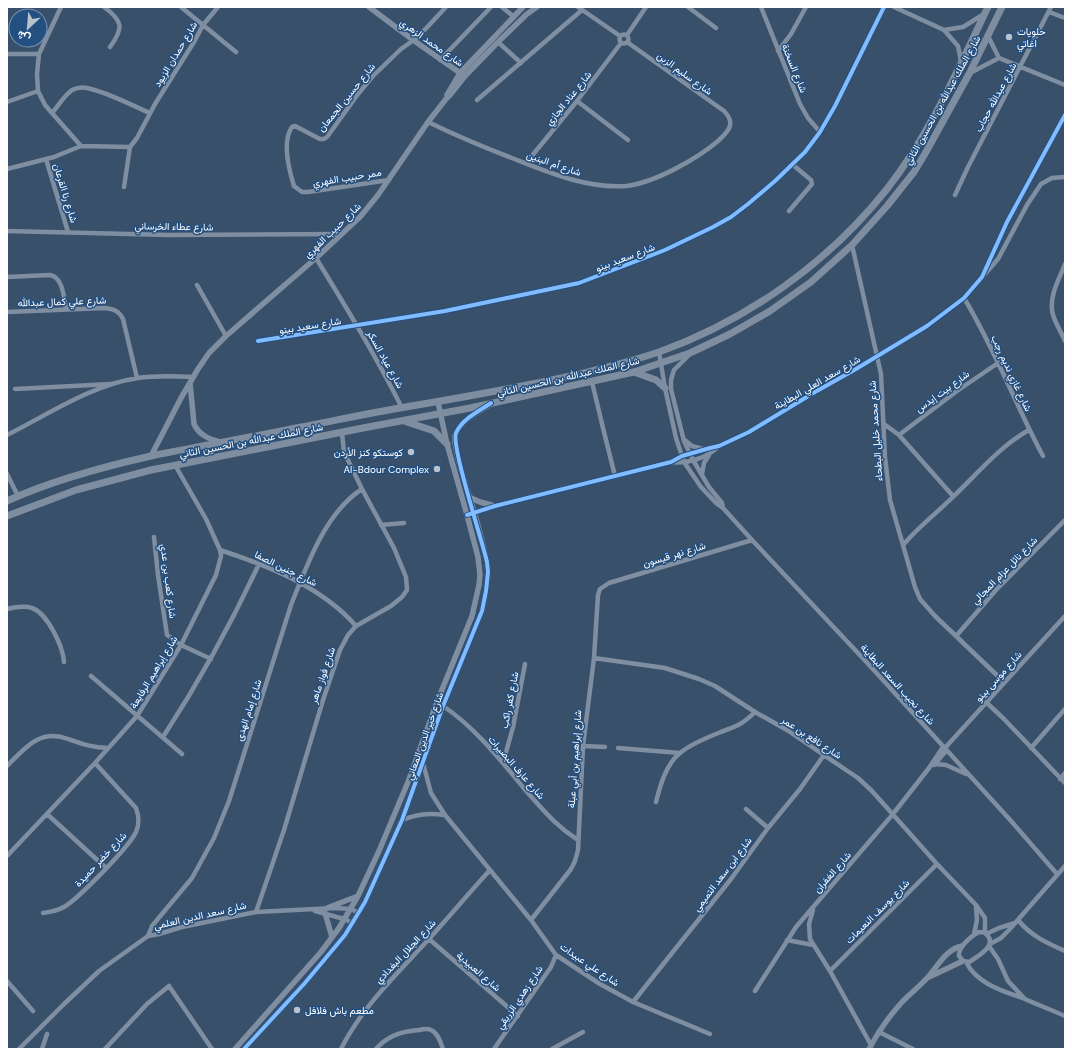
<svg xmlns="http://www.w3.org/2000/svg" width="1072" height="1056" font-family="'DM Sans',Vazirmatn,sans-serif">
<rect width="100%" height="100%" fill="#39506b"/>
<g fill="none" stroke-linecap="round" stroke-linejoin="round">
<path stroke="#7f8fa1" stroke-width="4.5" d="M61 7 39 54 37 74 38 91 45 105 52 113 81 146
M104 7C123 21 124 28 110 47
M181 7 236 52
M502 7 514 17
M578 7 620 36
M688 7 716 28
M761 7 800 104 808 118 820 132
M894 7 944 30 958 46 961 61
M1049 12 1065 18
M944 30 963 27 984 14
M619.5 39a4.5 4.5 0 1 1 9 0a4.5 4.5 0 1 1-9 0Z
M627 35 646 7
M988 36 999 58 1065 85
M498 42 521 63
M778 51 791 34 806 7
M7 54H39
M440 60 491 7
M970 73 999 58
M477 100 582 10
M577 101 628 140
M7 102 38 91
M52 113C58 106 64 96 72 90 76 88 82 87 87 88 107 92 131 105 150 113
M428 122C455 135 483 147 512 158 548 172 587 189 626 186 654 183 697 159 718 141 729 131 736 123 724 111L627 42
M46 159 68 232
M526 163 577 101 621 43
M7 169 54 157 81 146 130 147 137 138 155 104 194 42 203 25 218 7
M389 180 308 192H302L294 186C289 170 282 141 292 127L295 126 320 139H324L327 137 358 94 373 76 401 49 418 37 446 7
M124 187 130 147
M955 195 968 167 1051 7
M789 211 812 184 811 180 793 165
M7 231 169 235 342 234
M852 245 881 374 885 457 890 500 915 587 920 599 935 616 1004 682
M316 258C346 307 376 356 402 408
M1065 264C1059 279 1048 298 1053 315 1056 324 1061 332 1065 341
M985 274 998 259 1027 205 1041 184 1052 178 1065 177
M7 277 50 275C63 277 64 298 66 309
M197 285 226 336
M964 298C995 349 1015 404 1043 456
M7 312 105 308C114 309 119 311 123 319L137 378
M258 341 445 311 579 283 665 250 713 227 731 217 748 204 775 181 805 152 820 132 835 106 884 7
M659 352 665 388 676 438 684 462 701 487 717 504 723 508 752 540 872 668 1012 822 1057 874
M689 355 674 370 671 380V389L684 441 693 460 709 487 722 503 723 508
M592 382 603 428 615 476
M15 389 111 384
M884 424 899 435 953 496
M7 435C49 414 91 385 138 378 157 375 175 376 193 377
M899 435 957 391 998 363
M686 441 692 446 703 449
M671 462C688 464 707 458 719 446
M7 474 18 496
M702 474 704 463 709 455
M467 515 495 506 671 462 682 456 710 448 719 446 749 432 815 392 856 369 927 326 964 298 982 277 1007 222 1065 115
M381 525 404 523
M154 537 158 575 167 635 181 645 211 659
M904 544C919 526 938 512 955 495 978 473 1000 446 1029 430
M220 550C269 566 322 587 356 626
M7 609C15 607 24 605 32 608 47 613 63 646 64 662
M957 635 996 590 1065 520
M594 658 665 668 699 679 715 686 755 712 787 730 846 770 858 778 872 791 937 864 976 905 985 918V933
M91 676 182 754
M987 703 1004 719 1065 783
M443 706C476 728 502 762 527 792 544 811 556 826 578 840
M163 737C199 682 231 624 259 564
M583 746 605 747
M618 748 680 753
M1031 748 1065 709
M944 749 1065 616
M423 763 431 793 445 815 531 920 556 955 600 984 633 1002 710 1034
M503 763 513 727 525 664
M935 764 946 765 966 774
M934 765 946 751
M7 766C25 748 40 728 68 739 82 744 93 748 108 748
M1060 779 1065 773
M656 802C660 786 666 764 680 753 691 744 708 737 721 732 737 726 743 724 755 712
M746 809 768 828
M47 814 106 868
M402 820C418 814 427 813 445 815
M7 856 95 763 137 716 181 645 216 575 221 556 220 550 206 519 175 465
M813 910 809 924 810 939 830 971 871 1045
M315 911 344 919 353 923
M256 912 284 830 323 700 340 650 348 635 356 626 391 606 402 597 407 590 406 577 394 548 362 489 344 452 342 433
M43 913C50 912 57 911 64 907 78 899 129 847 136 832 140 823 139 816 136 808L95 763
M531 920 571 869 575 861 578 850 583 746 594 658 598 595 600 589 609 583 752 540
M1018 920C1031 936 1047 943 1065 951
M979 932C983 932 985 932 988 936 996 946 978 956 971 961L969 962 963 961 959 956C958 947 971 936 979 932Z
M974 934 977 920 976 907
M986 934 999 928 1015 923
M148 936 152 926 192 878 214 838 229 801 291 605C307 565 325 513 362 489
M429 939 518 1016
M787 940 813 945
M990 944 1001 938 1009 930 1065 866
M989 946 998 959 1008 981 1024 998
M966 962C977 984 1003 991 1025 999 1038 1005 1052 1010 1065 1016
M830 971 937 864
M7 981 33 1011
M755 991 796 927 893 814 929 768 943 747
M633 1002 731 879 768 828 800 789 824 755
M879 1032 913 1049
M19 1049 63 1005 99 971 148 936 159 934 182 927 256 912 335 908 351 909 359 913
M42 1049 47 1034
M105 1049 147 1004 169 986 212 1049
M341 1049C362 1007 396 975 428 940 449 917 469 893 490 870
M376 1049C387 1036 402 1031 419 1030 423 1029 428 1028 431 1030 438 1033 441 1043 443 1049
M494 1049 551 967 556 955
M552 1049 583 1032"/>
<path stroke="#7f8fa1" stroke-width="5.5" d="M369 7 413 40 463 75
M447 95 460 73 523 7
M190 383 194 424C199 435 209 439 220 442
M151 456 181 398 198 369 209 353 226 336 316 258 360 217 378 195 428 122 446 99 450 95 465 76 498 42 527 14 537 7
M469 497 480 502 495 506
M327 908 358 896
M325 913 332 937
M929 977 963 961
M235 1049 321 952 339 928 358 896 379 851 408 782 437 702 472 616 479 585 480 575 478 557 467 515 447 444 438 402
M244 1049 304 984 345 935 365 902 402 820 443 706 482 611 486 591 488 572 487 562C483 545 479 528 474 512 470 498 452 446 455 435 460 421 477 413 489 405
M869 1049C878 1032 890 1015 903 1001 911 993 920 986 928 977 938 966 945 950 962 946"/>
<path stroke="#7e8ea0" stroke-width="7" d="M634 372 656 380 665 388
M404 421 434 431 447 444
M7 501C53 480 102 467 151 456 200 446 248 438 296 428 333 421 369 413 406 407 464 397 523 387 580 374 607 367 633 361 659 352 748 320 828 263 887 189 930 134 958 69 988 7
M7 516 76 490 151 470 363 428 470 408 634 372 690 353 730 334 770 311 811 282 852 245 887 206 914 172 926 152 969 74 1002 7"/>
<defs>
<path id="cycleway" d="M258 341 445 311 579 283 665 250 713 227 731 217 748 204 775 181 805 152 820 132 835 106 884 7
M467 515 495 506 671 462 682 456 710 448 719 446 749 432 815 392 856 369 927 326 964 298 982 277 1007 222 1065 115
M244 1049 304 984 345 935 365 902 402 820 443 706 482 611 486 591 488 572 487 562C482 540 451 446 456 433 462 419 479 411 491 403"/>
</defs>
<use href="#cycleway" stroke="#234f81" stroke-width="6"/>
<use href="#cycleway" stroke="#80bcff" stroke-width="4"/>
</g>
<g fill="#bac2cb" stroke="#234f81" stroke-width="1.5">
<circle cx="1009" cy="37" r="4"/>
<circle cx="411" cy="452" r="4"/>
<circle cx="437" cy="469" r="4"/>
<circle cx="297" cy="1010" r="4"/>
</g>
<g text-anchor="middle" stroke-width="3" stroke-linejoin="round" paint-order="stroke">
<g font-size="10" fill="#fff" stroke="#234f81" text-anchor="start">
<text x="1017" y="35">حلويات<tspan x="1017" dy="12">اغاتي</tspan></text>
<text x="403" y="456" text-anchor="end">كوستكو كنز الأردن</text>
<text x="429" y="473" text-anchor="end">Al-Bdour Complex</text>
<text x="305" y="1014">مطعم باش فلافل</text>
</g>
<g font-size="10" fill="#fff" stroke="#234f81">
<text transform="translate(432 42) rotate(35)" y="4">شارع محمد الزهري</text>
<text transform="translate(175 54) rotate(-59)" y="4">شارع حمدان الزيود</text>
<text transform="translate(795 68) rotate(68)" y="4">شارع السخنة</text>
<text transform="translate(685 73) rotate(36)" y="4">شارع سليم الزبن</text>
<text transform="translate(346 97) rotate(-51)" y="4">شارع حسين الجمعان</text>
<text transform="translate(995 97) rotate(-62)" y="4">شارع عبدالله حجاب</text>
<text transform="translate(568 98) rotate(-51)" y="4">شارع عناد الجازي</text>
<text transform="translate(942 100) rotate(-61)" y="4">شارع الملك عبدالله بن الحسين الثاني</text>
<text transform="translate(554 163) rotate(19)" y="4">شارع أم البنين</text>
<text transform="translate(347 177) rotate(-9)" y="4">ممر حبيب الفهري</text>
<text transform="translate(66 193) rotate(73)" y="4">شارع رنا القرعان</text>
<text transform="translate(174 226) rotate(1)" y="4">شارع عطاء الخرساني</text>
<text transform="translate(332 230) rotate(-44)" y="4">شارع حبيب الفهري</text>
<text transform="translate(625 257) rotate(-21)" y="4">شارع سعيد بينو</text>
<text transform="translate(62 301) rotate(-2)" y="4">شارع علي كمال عبدالله</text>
<text transform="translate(310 325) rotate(-9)" y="4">شارع سعيد بينو</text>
<text transform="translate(386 359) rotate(61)" y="4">شارع عياد السكر</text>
<text transform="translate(1012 373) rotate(65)" y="4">شارع غازي نديم رجب</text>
<text transform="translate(568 376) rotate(-13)" y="4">شارع الملك عبدالله بن الحسين الثاني</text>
<text transform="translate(817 382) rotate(-30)" y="4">شارع سعد العلي البطاينة</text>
<text transform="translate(942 391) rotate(-36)" y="4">شارع بيت إيدس</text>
<text transform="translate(875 431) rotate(-94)" y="4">شارع محمد خليل البطحاء</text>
<text transform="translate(251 440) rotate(-11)" y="4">شارع الملك عبدالله بن الحسين الثاني</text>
<text transform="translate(674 554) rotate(-17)" y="4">شارع نهر قيسون</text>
<text transform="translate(286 568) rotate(26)" y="4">شارع جنين الصفا</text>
<text transform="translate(1004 570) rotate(-46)" y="4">شارع نائل عزام المجالي</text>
<text transform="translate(169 581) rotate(83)" y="4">شارع كعب بن عدي</text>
<text transform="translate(153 672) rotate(-59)" y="4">شارع إبراهيم الرفايعة</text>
<text transform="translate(322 675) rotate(-71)" y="4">شارع فواز ماهر</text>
<text transform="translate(998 676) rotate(-48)" y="4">شارع موسى بينو</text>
<text transform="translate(898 684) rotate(48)" y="4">شارع نجيب السعد البطاينة</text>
<text transform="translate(509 700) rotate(-79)" y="4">شارع كفر راكب</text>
<text transform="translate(248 710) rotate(-72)" y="4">شارع إمام الهدى</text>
<text transform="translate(424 736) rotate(-70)" y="4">شارع خير الدين المعاني</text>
<text transform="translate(812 737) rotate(33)" y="4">شارع نافع بن عمر</text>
<text transform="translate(574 759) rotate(-86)" y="4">شارع إبراهيم بن أبي عبلة</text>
<text transform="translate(517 767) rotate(49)" y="4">شارع عارف البصيرات</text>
<text transform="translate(100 859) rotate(-47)" y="4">شارع خضر حميدة</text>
<text transform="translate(832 872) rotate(-49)" y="4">شارع الغفران</text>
<text transform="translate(722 874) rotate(-53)" y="4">شارع ابن سعد التميمي</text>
<text transform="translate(877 911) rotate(-45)" y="4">شارع يوسف النعيمات</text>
<text transform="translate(200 915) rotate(-13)" y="4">شارع سعد الدين العلمي</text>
<text transform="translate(405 951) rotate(-47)" y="4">شارع الجلال البغدادي</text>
<text transform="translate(590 964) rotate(34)" y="4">شارع علي عبيدات</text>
<text transform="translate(479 971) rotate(41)" y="4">شارع العبيدية</text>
<text transform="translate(519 997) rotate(-56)" y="4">شارع زهدي الزريقي</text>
</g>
</g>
<rect width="1072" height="1056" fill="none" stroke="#ffffff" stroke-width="16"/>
<g transform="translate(28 28) rotate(206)"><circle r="19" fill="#234f81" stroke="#7b95b3"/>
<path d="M0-3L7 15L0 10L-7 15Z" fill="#bac2cb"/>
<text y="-6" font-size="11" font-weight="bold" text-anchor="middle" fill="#ffffff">ش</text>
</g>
</svg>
